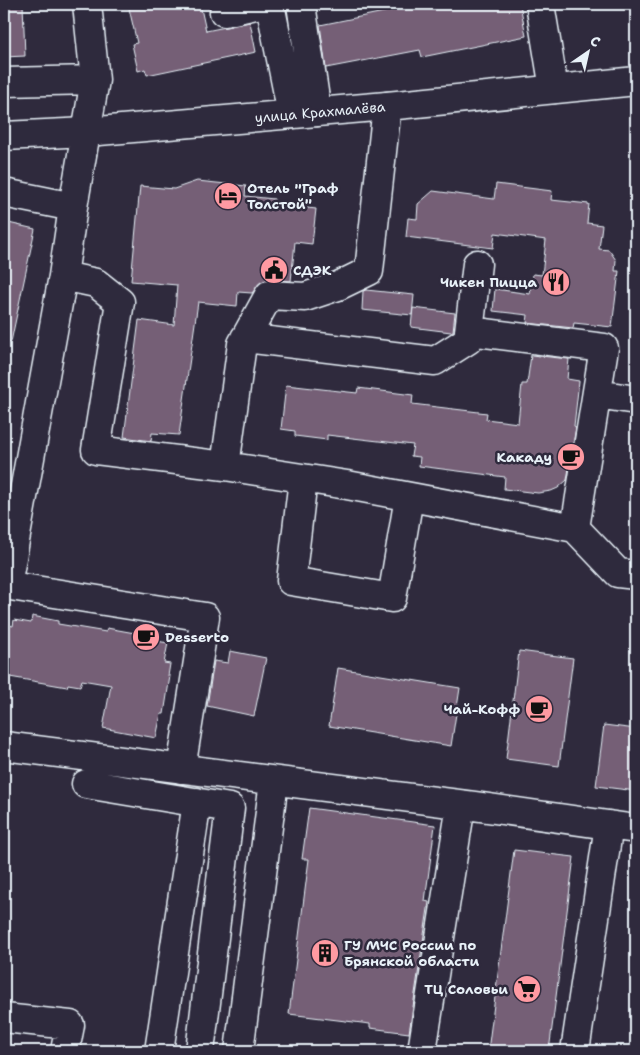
<svg xmlns="http://www.w3.org/2000/svg" width="640" height="1055" font-family="'Shantell Sans',sans-serif">
<rect width="100%" height="100%" fill="#2f2a3d"/>
<filter id="ink" filterUnits="userSpaceOnUse"><feTurbulence type="fractalNoise" baseFrequency=".02" numOctaves="2"/><feDisplacementMap in="SourceGraphic" scale="10" xChannelSelector="R" yChannelSelector="G"/><feConvolveMatrix kernelMatrix="1 2 1 2 8 2 1 2 1" color-interpolation-filters="sRGB"/></filter>
<g filter="url(#ink)">
<path fill="#745f76" stroke="#e8f1f8" d="M4 4H23L25 56 4 57Z
M128 4H200L206 31 250 22 256 52 147 75 145 69 138 71 132 44 137 43Z
M392 4H520L526 36 422 57 420 50 326 68 320 25 394 10Z
M197 181 246 186 245 196 274 199V204L316 209 312 244 295 242 291 281 269 279 261 282 252 293 238 292 237 306 198 302 179 435 152 433 151 441 124 437 139 320 174 325 177 285 131 281 140 186 174 189Z
M496 184 552 191 551 200 589 204 587 223 602 225 599 249 609 250 616 260 615 271H619L612 327 574 323 573 328 527 323 528 315 493 311 495 289 530 294 533 274 542 275 546 240 495 233 493 248 406 237 408 218 417 219 418 204 433 191 494 199Z
M4 222 35 229 11 342 4 341Z
M366 290 414 295 412 315 362 310 363 291Z
M413 308 455 313 453 331 451 332 411 327Z
M531 355 569 359 567 379 579 381 574 426 576 427 567 480 558 488 551 491 538 493 504 489 505 477 419 466 420 457 411 456 413 445 327 435V440L295 436V431L281 429 286 385 357 393 358 388 413 395 412 404 487 413 486 419 518 423 522 384H527Z
M32 616 58 621V624L106 632 107 628 146 635 145 639 168 643 164 663 170 664 168 676H170L164 714H161L156 738 103 728 111 685 82 680 80 686 68 684 67 687 4 676V624L13 626 14 620 31 623Z
M230 651 266 658 254 716 207 706 214 661 228 663Z
M519 651 573 658 559 766 506 759Z
M338 668 460 688 451 746 329 726Z
M604 725 636 729V791L596 786Z
M309 808 435 825 425 901 429 902 409 1033 370 1028V1024L289 1014 309 859H302Z
M514 850 574 857 549 1051H488Z"/>
<g fill="none" stroke-linecap="round" stroke-linejoin="round">
<defs>
<path id="minor" d="M270 4 292 114
M301 4 317 112
M540 4 554 89
M224 12 260 4
M4 82 95 80
M4 193 73 207
M63 276 96 283 120 302 96 450 225 466 347 485 575 528 618 573 636 575
M469 331 604 348 575 528
M245 338 435 361 468 340 477 264
M597 394 636 400
M225 466 242 344 269 295 305 297 338 286 369 271 387 106
M303 479 291 581 392 598 409 497
M4 585 205 617 181 769
M7 585 63 276 73 207 95 80 87 4
M4 746 474 806 636 829
M86 784 230 808 200 1051
M4 1018 70 1025 65 1051
M159 1051 197 802
M239 1051 274 781
M422 1051 461 805
M575 1051 609 825"/>
<path id="major" d="M4 136 87 132 387 106 636 81"/>
</defs>
<use href="#minor" stroke="#e8f1f8" stroke-width="31"/>
<use href="#major" stroke="#e8f1f8" stroke-width="31"/>
<use href="#minor" stroke="#2f2a3d" stroke-width="28"/>
<use href="#major" stroke="#2f2a3d" stroke-width="28"/>
</g>
</g>
<defs>
<symbol id="hotel-disc" viewBox="-11 -11 22 22"><circle r="9.5" fill="#ff9aa2" stroke="#2f2a3d"/><path d="M-6-4.5h1.5V1H6V5H4.5V3h-9V5H-6ZM-4 0a1.8 1.8 0 1 1 3.6 0ZM.5 0V-2.5h3Q6-2.5 6 0Z" fill="#111"/></symbol>
<symbol id="civic-disc" viewBox="-11 -11 22 22"><circle r="9.5" fill="#ff9aa2" stroke="#2f2a3d"/><path d="M-.6-6.5H3V-4.5H.6V-3L4-1V1h2V6H-6V1h2V-1L-.6-3ZM-1.2 2.5V6h2.4V2.5Z" fill="#111"/></symbol>
<symbol id="restaurant-disc" viewBox="-11 -11 22 22"><circle r="9.5" fill="#ff9aa2" stroke="#2f2a3d"/><path d="M-5-6h1v4h1v-4h1v4h1v-4h1v5L-1.5 .5V6h-2V.5L-5-1ZM5-6V6H3V1.5H1.5Q1.5-4 5-6Z" fill="#111"/></symbol>
<symbol id="cafe-disc" viewBox="-11 -11 22 22"><circle r="9.5" fill="#ff9aa2" stroke="#2f2a3d"/><path d="M-5.5-4.5H6V0H3Q3 3.5 0 3.5H-2.5Q-5.5 3.5-5.5 0ZM3-3.2v2h1.7v-2ZM-6 4.5H4V6H-6Z" fill="#111"/></symbol>
<symbol id="building-disc" viewBox="-11 -11 22 22"><circle r="9.5" fill="#ff9aa2" stroke="#2f2a3d"/><path d="M-4-6H4V6H1V3H-1V6H-4ZM-2.5-4.3h1.7v1.8h-1.7ZM.8-4.3h1.7v1.8H.8ZM-2.5-1h1.7V.8h-1.7ZM.8-1h1.7V.8H.8Z" fill="#111"/></symbol>
<symbol id="supermarket-disc" viewBox="-11 -11 22 22"><circle r="9.5" fill="#ff9aa2" stroke="#2f2a3d"/><path d="M-6-5.5h2.5l.6 2H6L4.5 2H-2.5L-4.4-4H-6ZM-1.5 3.2a1.3 1.3 0 1 0 .1 0ZM3 3.2a1.3 1.3 0 1 0 .1 0Z" fill="#111"/></symbol>
</defs>
<g fill-rule="evenodd">
<use href="#hotel-disc" x="212" y="180" width="32" height="32"/>
<use href="#civic-disc" x="258" y="254" width="32" height="32"/>
<use href="#restaurant-disc" x="540" y="266" width="32" height="32"/>
<use href="#cafe-disc" x="555" y="441" width="32" height="32"/>
<use href="#cafe-disc" x="130" y="621" width="32" height="32"/>
<use href="#cafe-disc" x="523" y="693" width="32" height="32"/>
<use href="#building-disc" x="309" y="937" width="32" height="32"/>
<use href="#supermarket-disc" x="511" y="973" width="32" height="32"/>
</g>
<g text-anchor="middle" stroke-width="5" stroke-linejoin="round" paint-order="stroke">
<g font-size="14" fill="#e8f1f8" stroke="#2f2a3d">
<text transform="translate(320 112) rotate(-5)" y="5">улица Крахмалёва</text>
</g>
<g font-size="14" font-weight="bold" fill="#e8f1f8" stroke="#2f2a3d" text-anchor="start">
<text x="247" y="193">Отель "Граф<tspan x="247" dy="16">Толстой"</tspan></text>
<text x="293" y="275">СДЭК</text>
<text x="537" y="287" text-anchor="end">Чикен Пицца</text>
<text x="552" y="462" text-anchor="end">Какаду</text>
<text x="165" y="642">Desserto</text>
<text x="520" y="714" text-anchor="end">Чай-Кофф</text>
<text x="344" y="950">ГУ МЧС России по<tspan x="344" dy="16">Брянской области</tspan></text>
<text x="508" y="994" text-anchor="end">ТЦ Соловьи</text>
</g>
</g>
<rect width="640" height="1055" fill="none" stroke="#2f2a3d" stroke-width="20"/>
<rect x="10" y="10" width="620" height="1035" fill="none" stroke="#e8f1f8" stroke-width="2" filter="url(#ink)"/>
<g transform="translate(588 52) rotate(34)" stroke="#2f2a3d" stroke-width="4" paint-order="stroke">
<path d="M0-4L9 19L0 12L-9 19Z" fill="#e8f1f8"/>
<text y="-8" font-size="14" font-weight="bold" text-anchor="middle" fill="#e8f1f8">С</text>
</g>
</svg>
